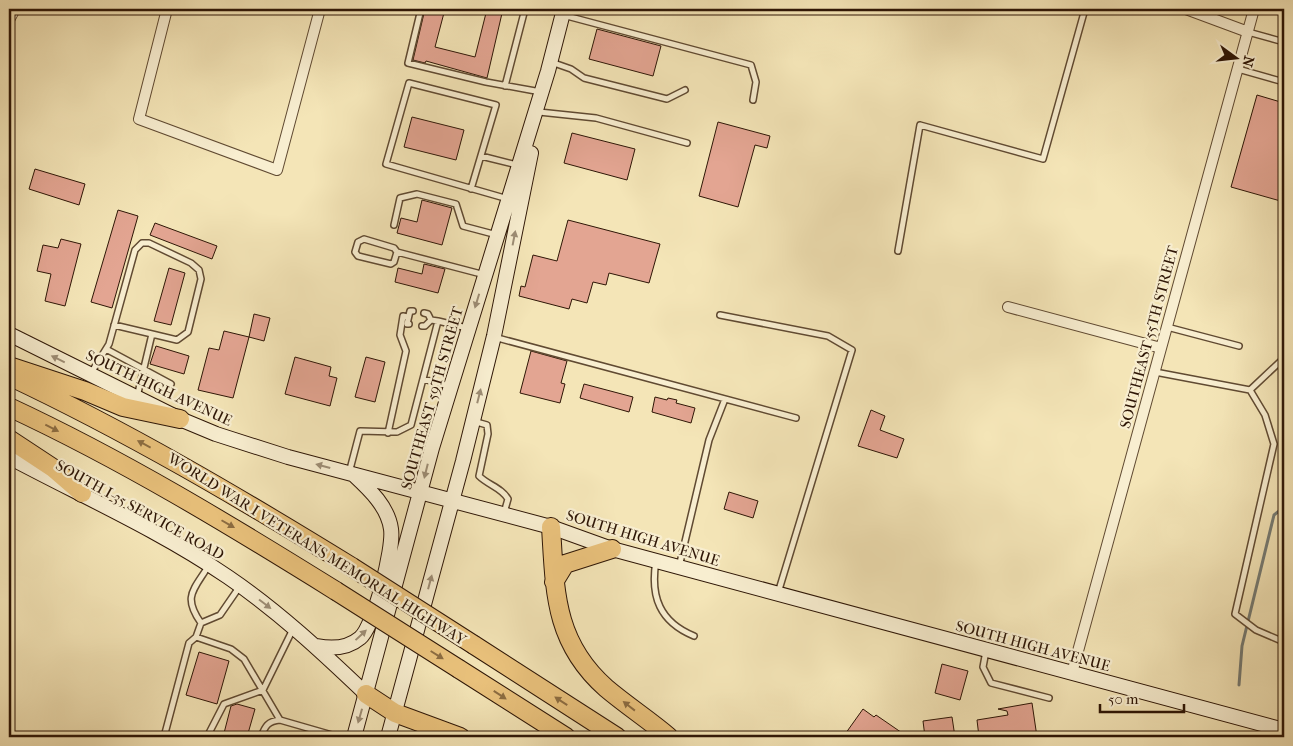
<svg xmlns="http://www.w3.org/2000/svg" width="1293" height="746" font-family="'IM FELL French Canon',serif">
<rect width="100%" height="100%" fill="#f4e5b7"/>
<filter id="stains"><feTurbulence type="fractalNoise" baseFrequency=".004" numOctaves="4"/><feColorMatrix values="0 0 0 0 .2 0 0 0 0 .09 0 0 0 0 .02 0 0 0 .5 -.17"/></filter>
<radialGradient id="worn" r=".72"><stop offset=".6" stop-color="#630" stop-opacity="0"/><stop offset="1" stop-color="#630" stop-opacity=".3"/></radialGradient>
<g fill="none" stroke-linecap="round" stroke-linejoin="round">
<path stroke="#747a73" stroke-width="3" d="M1239 685 1242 646 1274 515 1284 507"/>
</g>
<path fill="#e3a592" stroke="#2e1606" d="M425 9H445L435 47 475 57 487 9H503L487 78 426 61 425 63 413 60Z
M597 29 661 46 653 76 589 59Z
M1257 95 1284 103V202L1231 187Z
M412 117 464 130 456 160 404 147Z
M718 122 770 136 767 148 755 145 738 207 699 196Z
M572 133 635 149 627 180 564 163Z
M35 169 85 184 79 205 29 189Z
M422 200 452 208 442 245 397 233 401 218 417 222Z
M118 210 138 216 112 308 91 302Z
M568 220 660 244 649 283 609 273 606 285 593 282 587 303 572 299 569 309 519 296 521 286 525 287 533 255 557 261Z
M155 223 217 246 212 259 150 235Z
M61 239 81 244 65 306 45 301 51 274 37 271 43 245 58 248Z
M424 264 445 269 438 293 395 282 398 268 422 274Z
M169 268 185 273 171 325 154 321Z
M254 314 270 318 264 341 249 337 233 398 198 390 209 348 219 350 224 331 249 337Z
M156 346 189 356 184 374 150 364Z
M531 351 567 361 561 383 565 384 560 403 520 393Z
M295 357 331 367 329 376 337 378 330 406 285 394Z
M366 357 385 362 375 402 355 397Z
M584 384 633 397 629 412 580 398Z
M655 397 667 400 668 398 677 400 676 403 695 408 691 423 652 412Z
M871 410 885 416 880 430 904 439 897 458 858 446Z
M729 492 758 501 753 518 724 509Z
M199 652 229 661 217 704 186 695Z
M942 664 968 671 960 700 935 693Z
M1032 703 1037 737H979L977 720 1008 715 1007 711 998 709Z
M237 704 255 709 247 737H223L231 706Z
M863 709 874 717 876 715 908 737H843Z
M952 717 955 737H925L923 721Z"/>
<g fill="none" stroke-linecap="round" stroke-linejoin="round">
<defs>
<path id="lane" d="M421 9 408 63 486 82 541 92
M563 15 751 65 756 82 753 100
M1248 32 1284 42
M551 62 571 69 584 78 667 99 685 90
M1238 69 1284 82
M505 86 525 9
M539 112 596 118 687 143
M481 156 517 165
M471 189 496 105 409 83 386 164 508 199
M394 225 400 198 417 194 456 204 463 226 497 235
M898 251 920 125 1043 159 1085 9
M397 252 394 262 391 264 358 256 355 252 358 242 364 239 394 248 397 252 485 275
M424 313 428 314 431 320 438 321
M720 315 828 336 852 350 778 593
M409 324H407L410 311H413
M114 325 152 334
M422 326H425L431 320
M1167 327 1239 346
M494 337 796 418
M106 349 171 384
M1155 372 1250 390 1284 358
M91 373 109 344 135 250 142 243H149L191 263 199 270 201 279 188 332 177 340 152 334 137 397
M423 379 449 386
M1250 390 1265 415 1274 444 1235 614 1256 630 1284 642
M473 421 487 425 488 434 479 476C488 485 502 488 508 499L504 513
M388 433 406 351 400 335 403 316 407 317
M349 473 360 431 397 432 411 425 438 321 467 328
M656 561C650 597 660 622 694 636
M209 565C194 590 182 596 201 623L220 615 240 586
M679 567 709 440 725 399
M196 637 201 623
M986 651 983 667 991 683 1049 698
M164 737 189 643 196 637 231 649 244 659 280 720 339 737
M207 737 224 704 263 690 293 629
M261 737C265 726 268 721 280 720"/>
<path id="street" d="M167 9 139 119 277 170 320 9
M1186 9 1248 32
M9 20 15 9
M1008 307 1161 348
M1072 673 1254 9"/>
<path id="secondary" d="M9 334 180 419 216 434 288 457 551 527 612 549 1284 730
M9 457C82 496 159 530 228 577 278 611 322 652 366 694
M317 646C332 649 347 649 360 638 374 627 394 548 391 529 388 507 370 490 355 476
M354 737 432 448 548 71 564 9
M388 737 463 461 494 336 531 153"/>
<path id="highway" d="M9 366 85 391 123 407 180 419
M9 376C128 432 240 498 352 567
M9 407C123 460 230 525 336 591
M9 439 53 468 82 493
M551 527C555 591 554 642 606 688 626 705 649 720 669 737
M554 582 565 564 612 549
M474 645 617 737
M459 669 566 737
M366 694 395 713 460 737"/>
</defs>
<use href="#lane" stroke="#604a32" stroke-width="8"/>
<use href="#street" stroke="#604a32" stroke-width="12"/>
<use href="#secondary" stroke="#2e1606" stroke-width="16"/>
<use href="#highway" stroke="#2e1606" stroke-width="20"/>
<use href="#lane" stroke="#f8eed0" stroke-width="5"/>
<use href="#street" stroke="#f8eed0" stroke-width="10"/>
<use href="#secondary" stroke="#f8eed0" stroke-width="14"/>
<use href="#highway" stroke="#eac27c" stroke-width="18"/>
<defs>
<path id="highway-bridge" d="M352 567 474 645
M336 591 459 669"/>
</defs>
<use href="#highway-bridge" stroke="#2e1606" stroke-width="20" stroke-linecap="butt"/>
<use href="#highway-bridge" stroke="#eac27c" stroke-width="18"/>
</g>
<defs><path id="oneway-solid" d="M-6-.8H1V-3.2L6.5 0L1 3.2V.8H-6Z" transform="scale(1.25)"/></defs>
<g fill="#9d8d75">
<use href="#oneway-solid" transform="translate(514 238) rotate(-79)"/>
<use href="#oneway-solid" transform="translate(477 301) rotate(107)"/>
<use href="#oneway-solid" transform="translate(58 359) rotate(-154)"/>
<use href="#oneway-solid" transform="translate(479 396) rotate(-76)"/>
<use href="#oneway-solid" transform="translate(323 466) rotate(-165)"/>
<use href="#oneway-solid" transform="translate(426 471) rotate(104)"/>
<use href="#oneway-solid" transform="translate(430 582) rotate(-75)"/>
<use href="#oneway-solid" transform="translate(265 604) rotate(37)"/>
<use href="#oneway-solid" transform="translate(361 635) rotate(-43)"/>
<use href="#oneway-solid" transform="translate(360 716) rotate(106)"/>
</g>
<g fill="#8c6c41">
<use href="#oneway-solid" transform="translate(52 428) rotate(27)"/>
<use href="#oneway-solid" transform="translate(144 444) rotate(-152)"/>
<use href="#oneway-solid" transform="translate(228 524) rotate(30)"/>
<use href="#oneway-solid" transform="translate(437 655) rotate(32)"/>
<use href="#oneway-solid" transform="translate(500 695) rotate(33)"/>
<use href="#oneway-solid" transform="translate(561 701) rotate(-147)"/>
<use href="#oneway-solid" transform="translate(629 706) rotate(-142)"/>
</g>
<g text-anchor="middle" stroke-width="4.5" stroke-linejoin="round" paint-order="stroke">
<g font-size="15" fill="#2e1606" stroke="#f8eed0">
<text transform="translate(1149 337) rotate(-75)" y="5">SOUTHEAST 55TH STREET</text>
<text transform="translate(159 388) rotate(25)" y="5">SOUTH HIGH AVENUE</text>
<text transform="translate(432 398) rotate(-74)" y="5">SOUTHEAST 59TH STREET</text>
<text transform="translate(140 510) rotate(29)" y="5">SOUTH I-35 SERVICE ROAD</text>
<text transform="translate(643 538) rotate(17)" y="5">SOUTH HIGH AVENUE</text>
<text transform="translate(317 549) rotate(32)" y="5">WORLD WAR I VETERANS MEMORIAL HIGHWAY</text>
<text transform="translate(1033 646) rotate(15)" y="5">SOUTH HIGH AVENUE</text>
</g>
</g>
<rect width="1293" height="746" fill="none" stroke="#f4e5b7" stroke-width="30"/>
<rect x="10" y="10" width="1273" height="726" fill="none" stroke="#2e1606" stroke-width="2.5"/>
<rect x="15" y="15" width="1263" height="716" fill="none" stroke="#2e1606"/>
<g transform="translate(1236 58) rotate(105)" stroke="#f8eed0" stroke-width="4" paint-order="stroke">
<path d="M0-4L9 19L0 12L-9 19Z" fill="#2e1606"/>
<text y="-8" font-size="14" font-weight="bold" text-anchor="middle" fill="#2e1606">N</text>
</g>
<path d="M1100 704v8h84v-8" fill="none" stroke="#2e1606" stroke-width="2.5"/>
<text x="1108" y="704" font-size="15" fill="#2e1606" stroke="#f8eed0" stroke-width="4" paint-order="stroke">50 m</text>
<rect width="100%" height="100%" filter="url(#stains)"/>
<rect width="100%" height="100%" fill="url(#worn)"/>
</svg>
